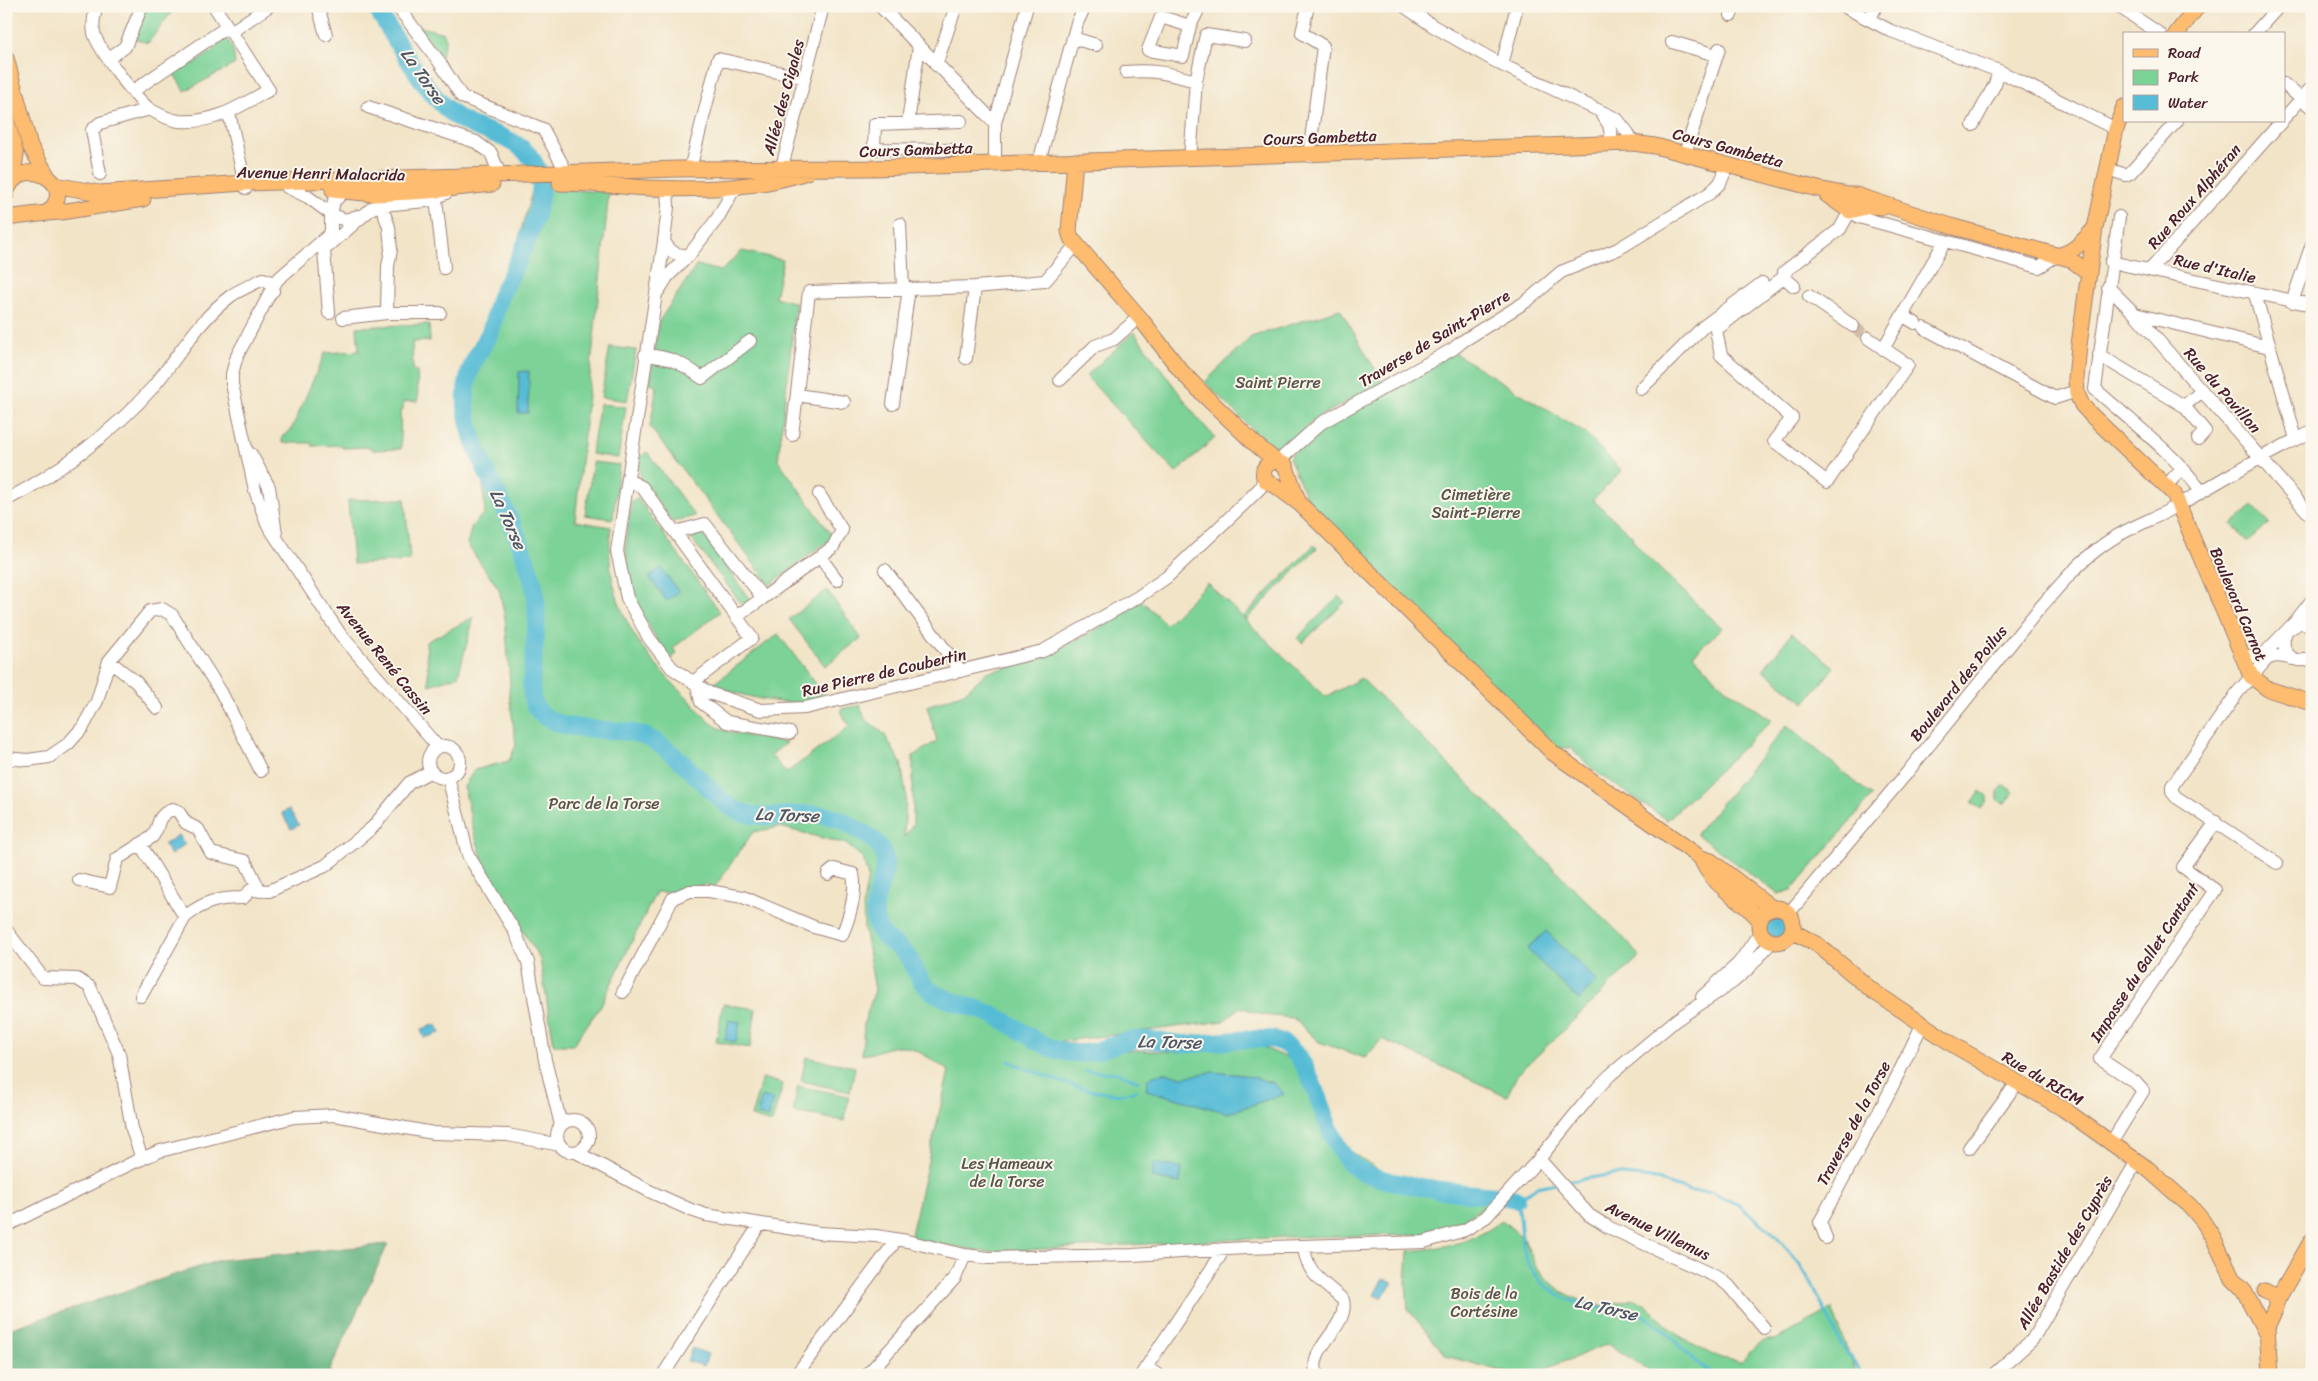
<svg xmlns="http://www.w3.org/2000/svg" width="2318" height="1381" font-family="Sriracha,sans-serif">
<rect width="100%" height="100%" fill="#fbf7ec"/>
<filter id="ink" filterUnits="userSpaceOnUse"><feTurbulence type="fractalNoise" baseFrequency=".02" numOctaves="2"/><feDisplacementMap in="SourceGraphic" scale="10" xChannelSelector="R" yChannelSelector="G"/><feConvolveMatrix kernelMatrix="1 2 1 2 8 2 1 2 1" color-interpolation-filters="sRGB"/></filter>
<filter id="wash" filterUnits="userSpaceOnUse"><feTurbulence type="fractalNoise" baseFrequency=".0096" numOctaves="4" result="noise"/><feDisplacementMap in="SourceGraphic" scale="20" xChannelSelector="R" yChannelSelector="G"/><feGaussianBlur stdDeviation="1.12" result="paint"/><feColorMatrix in="noise" values="0 0 0 0 0 0 0 0 0 0 0 0 0 0 0 0 0 1.4 0 .05"/><feComposite in="paint" operator="in"/></filter>
<g filter="url(#wash)">
<rect width="100%" height="100%" fill="#f2e4c7"/>
<path fill="#7bd297" stroke="#627861" d="M145 6H173L174 9 148 43 132 38Z
M417 26 444 33 446 39 441 56Z
M225 36 233 49 235 64 185 91 173 73 190 58 194 64 215 49 222 37Z
M533 188 609 192 575 521 611 527C602 599 638 652 689 699 697 708 708 723 719 728 734 735 769 739 786 743L771 755 786 773 850 726 841 713V709L860 705 865 719 884 734 901 763 906 795 904 837 913 825V756L937 741 927 706 964 693 987 672 1032 662 1092 632 1142 601 1166 624 1207 583 1326 697 1361 678 1621 935 1640 956 1517 1075 1507 1096 1382 1039 1365 1058 1319 1042 1293 1018 1263 1015 1240 1007 1224 1021 1056 1042 1125 1050 1181 1052 1244 1039 1304 1065 1313 1085 1331 1139 1384 1173 1488 1191 1503 1196 1472 1214 1464 1223 1444 1231 1419 1235 1289 1237 986 1252 910 1239 949 1071C935 1062 910 1042 892 1047 881 1049 873 1054 862 1055L864 1023 875 990 864 927 863 904 868 877 863 858 846 844 780 827 753 832 714 888 706 884 678 893 656 892 600 1007 573 1045H554L540 959 488 874 474 833 464 787 474 770 509 761 516 745 509 693 510 683 505 618 499 589 467 544 472 526 485 512 481 456 463 381 476 351 492 333Z
M742 251 783 260 775 297 796 303 778 460 833 537 770 585 650 427 657 386 650 383 659 321 697 265 721 271Z
M1340 309 1383 383 1318 417 1287 445 1274 447 1266 443 1205 382 1251 337Z
M429 324 430 341 412 342 413 371H417L418 401 403 402V410H400L401 449 372 450 371 447 342 448V445L312 446V443H282V437L292 428 325 353 359 351 357 327Z
M1134 332 1196 416 1215 438 1176 473 1086 376Z
M610 347 636 350 627 401 601 397Z
M1453 352 1585 433 1622 471 1593 500 1633 537 1632 539 1645 555 1722 628 1693 655 1723 686 1772 720 1667 820 1592 769 1571 748H1557L1309 504 1289 457 1317 428Z
M600 404 626 407 618 458 591 454Z
M647 452 695 516 672 522 641 478 637 459Z
M593 462 619 465 613 519 585 515Z
M405 499 410 561 353 564 348 500Z
M635 499H638L720 612 673 648 677 654 670 659C646 624 625 590 626 546 626 531 630 515 632 501Z
M2253 506 2269 523 2248 542 2232 524Z
M701 532 751 601 743 606 691 538Z
M1314 545 1317 548 1246 620 1243 617Z
M827 590 861 638 825 666 789 619Z
M1339 596 1345 602 1302 643 1297 638Z
M474 617 458 676 429 685 426 642Z
M1792 633 1834 667 1805 703 1763 670Z
M778 634 823 693C818 696 811 702 806 702 782 706 734 694 712 685Z
M1787 725 1872 796 1792 890 1778 894 1696 834Z
M2004 785 2014 792 2004 804 1998 800V792Z
M1980 791 1987 796V802L1981 809 1972 803Z
M723 1004 756 1009 750 1048 716 1042Z
M806 1057 855 1067 850 1092 801 1081Z
M762 1078 783 1084 772 1123 751 1117Z
M798 1086 849 1096 844 1121 793 1112Z
M1502 1220 1524 1239 1536 1266 1545 1277 1561 1291 1581 1301 1601 1306 1634 1299 1644 1303 1683 1339 1721 1358 1741 1362C1751 1352 1759 1338 1775 1340L1832 1309 1857 1375H1657L1608 1344 1530 1375 1512 1374 1446 1356 1408 1309 1406 1284 1408 1251C1442 1248 1475 1243 1502 1220Z"/>
<path fill="#64b480" stroke="#576a56" d="M388 1244 330 1370 332 1375H6V1330L220 1260Z"/>
<path fill="#57bcd6" stroke="#506e80" d="M529 371 528 413H518L519 372Z
M661 568 679 592 667 601 649 577Z
M289 809 299 825 291 829 282 813Z
M178 835 185 844 171 855 164 845Z
M1765 926a11 11 0 1 1 22 0a11 11 0 1 1-22 0Z
M1546 931 1597 981 1579 1000 1527 949Z
M729 1020 740 1022 736 1042 725 1040Z
M437 1024 440 1033 424 1038 421 1029Z
M1165 1072 1182 1077 1213 1072 1244 1075 1274 1083 1284 1094 1228 1113 1146 1090 1148 1078Z
M762 1096 773 1099 769 1118 757 1115Z
M1154 1163 1182 1168 1180 1183 1151 1178Z
M1383 1278 1393 1283 1381 1298 1374 1295Z
M692 1348 708 1354 704 1366 687 1361Z"/>
<g fill="none" stroke-linecap="round" stroke-linejoin="round">
<path stroke="#57bcd6" stroke-width="3" d="M1009 1061C1037 1073 1108 1104 1136 1090
M1086 1071 1119 1073 1139 1081
M1565 1182 1614 1174 1651 1178 1690 1191 1710 1192 1737 1204 1772 1232 1799 1263 1814 1288 1841 1344 1863 1375
M1556 1183 1537 1187 1516 1199C1524 1220 1518 1246 1530 1266 1552 1303 1582 1304 1621 1312 1629 1314 1639 1314 1647 1318 1664 1326 1673 1341 1687 1353 1695 1361 1704 1367 1713 1375"/>
<path stroke="#57bcd6" stroke-width="18" d="M375 6C396 39 428 100 461 120 487 135 523 136 537 168 550 197 524 248 511 275 507 284 500 294 498 303 495 313 494 322 490 332 482 348 471 362 468 379 456 426 493 482 512 524 520 542 527 562 533 582 540 609 535 636 533 663 532 676 529 691 534 704 549 736 609 726 638 734 665 742 691 771 711 790 722 800 729 809 744 813 774 822 805 808 836 818 845 821 854 828 863 833 909 858 867 886 876 923 881 942 901 944 910 960 917 973 920 984 933 992 951 1003 972 1006 991 1014 1024 1028 1044 1056 1084 1053 1100 1052 1116 1042 1133 1040 1150 1038 1168 1043 1184 1044 1208 1044 1232 1039 1256 1039 1259 1039 1273 1039 1276 1040 1321 1056 1318 1140 1356 1168 1375 1183 1448 1191 1475 1194 1489 1196 1502 1195 1516 1199"/>
</g>
</g>
<g filter="url(#ink)">
<g fill="none" stroke-linecap="round" stroke-linejoin="round">
<path stroke="#d0bda8" stroke-width="12" stroke-dasharray="12 6" stroke-linecap="butt" d="M1853 326 1868 338"/>
<defs>
<path id="minor" d="M97 6C94 15 92 23 94 33 97 47 138 102 151 110 158 114 171 120 179 121 214 124 240 106 269 90L214 6
M318 6 326 35
M397 6 438 60 462 97 543 129 567 173
M880 6 995 123
M1308 6 1302 33 1323 46 1309 156
M1404 6 1433 26 1502 65 1617 119 1628 133 1633 143
M1843 6 1891 31 1999 71 2116 129
M2118 6 2160 34
M1731 15 1734 6
M1161 17 1190 26 1183 56 1148 50Z
M1870 19 1876 6
M1190 26 1200 6
M231 32 269 6
M2254 34 2279 6
M1073 38 1096 45
M1672 42 1716 55
M109 58 125 47 142 6
M936 65 956 6
M1502 65 1517 6
M1126 72C1153 69 1170 74 1196 81
M2284 84 2312 108
M133 91 227 27
M368 107 476 142 491 153 500 175
M1601 112 1609 125 1613 144
M229 113 246 188
M2284 118 2312 87
M908 122 919 46
M1973 125 1995 84 1999 71
M953 150 874 149 875 124 961 121
M1685 153 1719 49
M1190 159 1196 81 1206 35 1245 41
M1039 162 1077 23 1085 6
M995 164V123L1027 6
M782 167 823 6
M690 169 718 59 805 78
M2107 169 2126 175 2130 173 2177 121
M100 174 92 130 100 123 150 109
M287 187 308 197 331 214V231L329 235 277 280 237 356 232 374V384L255 490 267 524 340 634 438 747
M348 188 334 201 331 214 345 220 358 216
M667 188 668 207 664 241C670 252 676 256 689 255L717 219 733 191 741 186
M436 199 444 268
M381 205 389 227 391 250 388 266 387 313
M1853 212 1859 217 2039 267 2056 256
M2119 217 2095 389C2127 418 2176 455 2200 490
M900 224 903 288
M664 241 617 551 627 598 649 638 672 668 709 693 761 710 805 708 1043 651 1138 597 1167 577 1245 503 1260 488 1264 479
M325 249 372 208 381 205 427 201 446 193 443 187
M324 250 329 313
M2111 262 2312 305
M2150 270 2282 121
M1784 272 1840 229 1850 211
M1784 272 1785 278 1794 286
M1785 276 1716 330 1721 355 1792 418 1774 441 1827 482 1908 365 1868 338
M2108 287 2135 314 2312 517
M659 290 667 277 689 255
M2255 294 2296 439
M1809 296 1853 326
M2292 302 2312 244
M2135 314 2269 347
M1902 315 1915 323
M343 318 387 313H440
M1924 328 2055 398 2077 391
M1883 349 1945 241
M645 355C671 357 682 363 702 378L750 341
M2099 355 2184 406 2202 391
M966 358 975 287
M1060 380 1095 346 1114 339 1139 317
M1641 389 1704 326 1762 283
M797 395 844 402
M893 404 909 288
M2184 406 2205 431 2198 439
M792 435 809 292 975 287 1045 281 1076 245
M251 454 269 487 276 534
M1281 462 1284 456 1321 423 1453 349 1463 341 1527 301 1561 272 1618 249 1710 193 1720 183 1728 165
M628 480 642 487 752 638 693 682
M2167 485 2182 468
M6 500C57 474 116 430 153 387 179 356 199 319 232 295 242 289 253 284 263 279L269 281 273 291
M675 532 705 524 763 598 736 617
M820 557 837 580
M885 570 961 671
M763 598 833 547 842 530 819 494
M2290 628 2299 623 2312 624
M2286 632C2278 651 2293 666 2312 658
M2240 655 2258 657 2264 654 2295 622 2312 600
M109 661 136 682 157 708
M697 685 701 702 727 722 790 733
M428 762a16 16 0 1 1 32 0a16 16 0 1 1-32 0Z
M6 758 28 760 49 757 68 744 83 727 97 701 109 661 150 611 162 609 172 615 221 692 261 771
M448 777 468 855 514 930 528 962 545 1060 561 1125
M140 844 185 917
M2277 863 2176 797 2172 792V786L2238 692 2267 659C2275 654 2284 657 2293 659
M79 880 110 887 117 859 152 837C162 825 153 819 172 809L178 811 186 823 198 829 211 853 245 861 260 891
M1789 913 1906 774 2038 610C2057 589 2076 565 2099 548 2123 529 2153 520 2179 505 2222 479 2266 453 2312 432
M6 930 43 978 77 979 90 987 119 1054 132 1129 142 1159
M623 992 673 898 690 891H709L743 897 814 927 842 935C850 916 857 894 853 874L834 869 828 874
M141 996 185 917C205 901 218 898 243 898L251 890 269 891 325 866 372 828 409 783 431 771
M1702 997 1739 963 1761 931
M557 1136a16 16 0 1 1 32 0a16 16 0 1 1-32 0Z
M2111 1143 2143 1091 2135 1082 2100 1059 2215 890 2183 867 2216 822
M1969 1148 2017 1083
M576 1152 649 1191 691 1210 706 1215 825 1234
M1539 1159 1589 1215 1608 1227 1719 1278 1729 1286 1764 1328
M6 1226 132 1163 160 1151 294 1117 334 1115 433 1133 508 1135 560 1145
M818 1233 876 1236 907 1241 965 1255 989 1258 1133 1255 1245 1248 1424 1242 1465 1230 1486 1217 1539 1159 1591 1095 1609 1076 1676 1020 1733 982 1749 968 1772 941
M1826 1238 1820 1222 1889 1093 1923 1023
M1304 1247C1307 1275 1323 1282 1343 1300 1350 1327 1306 1348 1317 1375
M1146 1367 1158 1375
M663 1375 760 1224
M796 1375 892 1246 894 1239
M867 1375 955 1278 965 1255
M1141 1375 1220 1256 1223 1249
M1993 1375 2032 1340 2137 1161"/>
<path id="major" d="M2176 34 2198 6
M6 58 30 146 48 177
M2124 107 2116 129 2095 228 2079 345 2076 379 2077 394 2082 405 2092 416 2174 494 2251 676 2268 689 2312 703
M6 117 16 155 11 183
M1075 161 1069 231 1071 238 1140 318 1181 371 1204 395 1254 443 1276 461 1285 465 1299 503
M560 183C590 183 619 186 648 188 701 190 757 189 807 172
M55 185 99 193 245 183 677 169 874 168 1633 143 1655 146 1818 189 1848 195H1856L1954 227 2070 259 2089 273
M333 190 375 194 428 191 492 184
M6 195C16 150 83 182 47 213L6 218
M1827 195 1850 211 1869 206 1883 207
M47 213 61 212 143 199
M2056 256C2074 253 2083 241 2095 228
M1276 461C1264 463 1260 473 1267 482L1276 486 1300 504 1553 753 1701 858 1711 861 1772 908
M1701 858C1712 887 1741 898 1760 920
M1759 925a17 17 0 1 1 34 0a17 17 0 1 1-34 0Z
M1792 931 1818 945 1874 992 1900 1009 1955 1046 2062 1108 2148 1169 2190 1206 2202 1220 2213 1237 2233 1279 2243 1289 2266 1333
M2265 1291 2273 1295 2276 1302V1307L2267 1327 2270 1375
M2276 1302 2312 1240"/>
</defs>
<use href="#minor" stroke="#9e8279" stroke-width="14"/>
<use href="#major" stroke="#9e8279" stroke-width="17"/>
<use href="#minor" stroke="#fff" stroke-width="12"/>
<use href="#major" stroke="#fdbc70" stroke-width="15"/>
</g>
</g>
<g text-anchor="middle" stroke-width="4" stroke-linejoin="round" paint-order="stroke">
<g font-size="16" fill="#4a1f2b" stroke="#fbf7ec">
<text transform="translate(783 97) rotate(-75)" y="6">Allée des Cigales</text>
<text transform="translate(1320 137) rotate(-2)" y="6">Cours Gambetta</text>
<text transform="translate(1728 147) rotate(15)" y="6">Cours Gambetta</text>
<text transform="translate(916 149) rotate(-2)" y="6">Cours Gambetta</text>
<text transform="translate(321 173) rotate(1)" y="6">Avenue Henri Malacrida</text>
<text transform="translate(2194 196) rotate(-49)" y="6">Rue Roux Alphéran</text>
<text transform="translate(2215 268) rotate(13)" y="6">Rue d'Italie</text>
<text transform="translate(1434 338) rotate(-31)" y="6">Traverse de Saint-Pierre</text>
<text transform="translate(2223 390) rotate(49)" y="6">Rue du Pavillon</text>
<text transform="translate(2239 604) rotate(67)" y="6">Boulevard Carnot</text>
<text transform="translate(385 658) rotate(51)" y="6">Avenue René Cassin</text>
<text transform="translate(884 672) rotate(-13)" y="6">Rue Pierre de Coubertin</text>
<text transform="translate(1958 683) rotate(-51)" y="6">Boulevard des Poilus</text>
<text transform="translate(2144 962) rotate(-57)" y="6">Impasse du Gallet Cantant</text>
<text transform="translate(2043 1078) rotate(31)" y="6">Rue du RICM</text>
<text transform="translate(1853 1123) rotate(-62)" y="6">Traverse de la Torse</text>
<text transform="translate(1658 1230) rotate(26)" y="6">Avenue Villemus</text>
<text transform="translate(2064 1252) rotate(-60)" y="6">Allée Bastide des Cyprès</text>
</g>
<g font-size="16" fill="#59554b" stroke="#fbf7ec">
<text x="1278" y="388">Saint Pierre</text>
<text x="1476" y="500">Cimetière<tspan x="1476" dy="18">Saint-Pierre</tspan></text>
<text x="604" y="809">Parc de la Torse</text>
<text x="1007" y="1169">Les Hameaux<tspan x="1007" dy="18">de la Torse</tspan></text>
<text x="1484" y="1299">Bois de la<tspan x="1484" dy="18">Cortésine</tspan></text>
</g>
<g font-size="18" font-style="italic" fill="#4f5667" stroke="#fbf7ec">
<text transform="translate(423 76) rotate(55)" y="6">La Torse</text>
<text transform="translate(508 519) rotate(66)" y="6">La Torse</text>
<text transform="translate(787 815) rotate(2)" y="6">La Torse</text>
<text transform="translate(1169 1042) rotate(1)" y="6">La Torse</text>
<text transform="translate(1606 1308) rotate(13)" y="6">La Torse</text>
</g>
</g>
<rect width="2318" height="1381" fill="none" stroke="#fbf7ec" stroke-width="25"/>
<rect x="2123" y="32" width="162" height="90" fill="#fbf7ec" stroke="#b4a19f"/>
<rect x="2133" y="49" width="25" height="8" fill="#fdbc70" stroke="#b4a19f"/>
<text x="2168" y="58" font-size="15" fill="#4a1f2b">Road</text>
<rect x="2133" y="70" width="25" height="15" fill="#7bd297" stroke="#b4a19f"/>
<text x="2168" y="82" font-size="15" fill="#4a1f2b">Park</text>
<rect x="2133" y="95" width="25" height="15" fill="#57bcd6" stroke="#b4a19f"/>
<text x="2168" y="108" font-size="15" fill="#4a1f2b">Water</text>
</svg>
